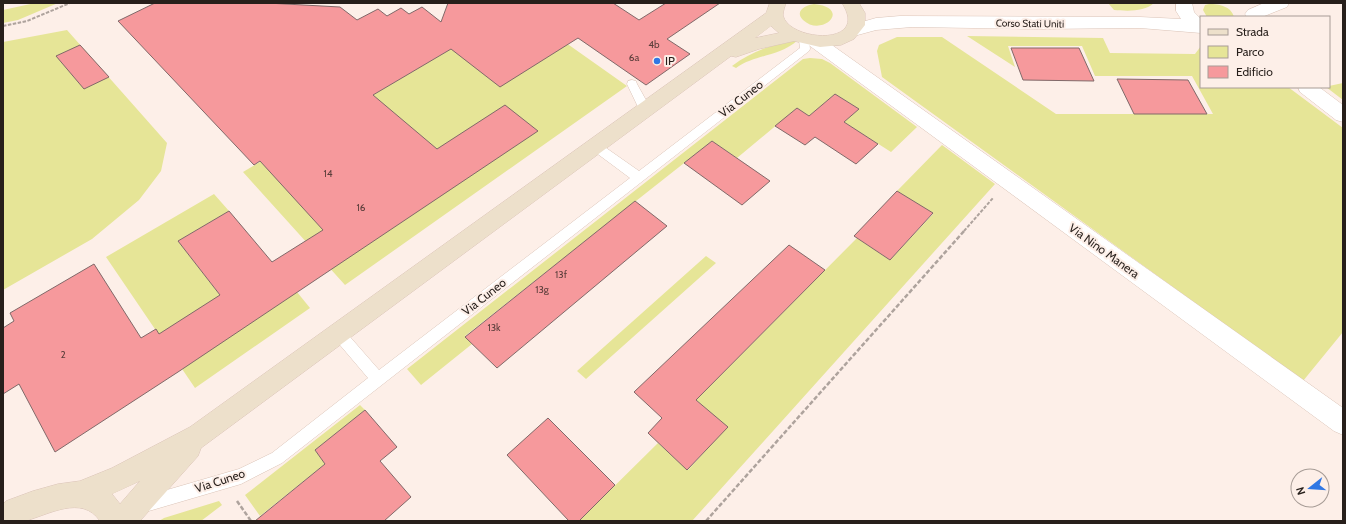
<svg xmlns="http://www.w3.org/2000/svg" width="1346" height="524" font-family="Cabin,sans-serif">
<rect width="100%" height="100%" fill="#fdefe8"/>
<path fill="#e6e597" d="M35 3H58L18 20 3 23V10Z
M1108 3H1154C1145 12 1127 11 1114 10Z
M814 4C853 8 822 38 803 20 794 11 806 5 814 4Z
M1209 4C1219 4 1231 6 1234 17H1207L1203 10 1205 5Z
M518 9 627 86 345 285 243 172Z
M67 30 167 143 161 171 139 200 92 239 3 290V42Z
M967 36 1103 38 1110 53 1195 54 1201 46V87H1288L1343 128V332L1303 381 882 77 877 51 879 45 897 37H942L1056 114H1213L1192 76H1095L1082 46H1008L1015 67Z
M798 40C779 57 756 54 736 68L732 66C752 51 773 44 798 40Z
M810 58 822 59 830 63 917 127 891 152 844 122 859 109 835 94 809 116 797 108 737 158 712 141 465 336 472 344 421 385 407 369 803 59Z
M1343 83V100L1326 87H1329V86Z
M942 145 995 184 692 521H579L658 443 688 470 727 427 696 400 857 238 890 260 933 214 897 191Z
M214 194 229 211 178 241 220 295 297 292 310 308 195 388 106 257Z
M706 256 716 263 586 379 577 371Z
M360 405 365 410 315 450 325 464 260 516 245 495Z
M219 501 222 505 201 521H159L164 518Z"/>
<path fill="#f6999c" stroke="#816969" d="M155 3H267L340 7 357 20 378 9 387 16 401 8 409 14 422 7 441 22 448 3H613L639 20 666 3H720L667 39 690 54 646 85 578 38 500 87 451 49 373 95 437 149 505 105 538 131 178 372 55 452 19 384 3 394V328L14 321 10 313 94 264 141 338 156 329 159 334 220 295 178 241 229 211 272 262 323 230 260 161 254 165 118 21Z
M80 45 109 77 84 89 56 56Z
M1011 48H1079L1094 81 1023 80Z
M1117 79 1188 80 1207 114H1134Z
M835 94 859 109 844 122 878 144 856 164 815 137 805 145 775 126 797 108 809 116Z
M712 141 770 181 742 205 684 163Z
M897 191 933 213 890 260 854 236Z
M635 201 667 226 497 368 465 337Z
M789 245 825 270 696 400 728 427 687 470 648 433 662 418 634 392Z
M365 410 397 447 380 461 411 497 384 521H255L325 464 315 450Z
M548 418 615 485 579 521H569L507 455Z"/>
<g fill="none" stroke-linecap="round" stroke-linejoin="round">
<defs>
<path id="lane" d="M804 37 809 40 810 49 809 51 282 463 241 484 142 513 136 511 134 505 136 499 239 469 272 453 368 378 334 338 332 334 334 330 339 328 344 330 379 370 630 178 591 149 589 146 591 143 595 142 599 143 639 171 800 48 799 40Z
M632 80 636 81 637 84 651 109 649 112H641L639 109 627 84 628 81Z"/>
<path id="street" d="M1176 3H1192L1194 12 1201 19V33L1140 28 1038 29 912 27 876 30 854 36 848 34 845 30 848 26 876 18 900 16 1140 17 1181 19 1176 11Z
M1264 3H1289L1287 7 1262 17H1247L1245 14 1248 10Z
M816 36 822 38 1343 408V435L1334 431 810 46 807 42 810 38Z
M1298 87H1319L1343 105V122L1336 120 1300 92Z"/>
<path id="secondary" d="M770 3H786C785 6 783 11 783 15 787 41 871 48 842 3H859L865 13V25L854 39 841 45 820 47 794 41 759 49 736 57 731 56 201 448 198 456 140 521H100C82 494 48 515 25 521 18 522 10 521 3 521V504L6 501 33 491 58 484 80 481 112 468 190 427 766 13ZM771 26 779 33 755 38ZM140 481 120 504 112 494Z"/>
</defs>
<use href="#lane" stroke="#dbc4b8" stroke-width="1"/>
<use href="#street" stroke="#dbc4b8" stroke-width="1"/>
<use href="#secondary" stroke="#dbc4b8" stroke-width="1"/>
<path stroke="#aea39d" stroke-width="2" stroke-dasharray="3.5 1.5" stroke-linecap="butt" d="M3 26 27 21 70 3
M964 231 993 198"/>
<path stroke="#aea39d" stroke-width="2.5" stroke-dasharray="4.5 2" stroke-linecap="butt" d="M237 501 251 521
M706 521 965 230"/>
<use href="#lane" fill="#fff" fill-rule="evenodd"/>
<use href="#street" fill="#fff" fill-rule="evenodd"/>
<use href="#secondary" fill="#ede0cb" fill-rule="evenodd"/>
</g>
<circle fill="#3077e4" stroke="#fdefe8" stroke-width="1.5" cx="657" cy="61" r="4"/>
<g text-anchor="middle" stroke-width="4" stroke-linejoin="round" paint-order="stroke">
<g font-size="10" fill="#271f1b" stroke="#fdefe8">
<text transform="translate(1030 23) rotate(1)" y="4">Corso Stati Uniti</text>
</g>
<g font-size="10" fill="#5b3e3b">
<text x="654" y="48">4b</text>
<text x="634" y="61">6a</text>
<text x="328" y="177">14</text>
<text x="361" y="211">16</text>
<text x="561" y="278">13f</text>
<text x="542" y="293">13g</text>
<text x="494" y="331">13k</text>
<text x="63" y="358">2</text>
</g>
<g font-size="12" fill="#271f1b" stroke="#fdefe8" text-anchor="start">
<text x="665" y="65">IP</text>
</g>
<g font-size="12" fill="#271f1b" stroke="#fdefe8">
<text transform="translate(741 99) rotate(-38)" y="4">Via Cuneo</text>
<text transform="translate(1104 251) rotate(36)" y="4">Via Nino Manera</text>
<text transform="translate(484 297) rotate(-38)" y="4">Via Cuneo</text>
<text transform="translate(220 481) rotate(-18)" y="4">Via Cuneo</text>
</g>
</g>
<rect width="1346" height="524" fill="none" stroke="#271f1b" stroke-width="8"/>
<rect x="1200" y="16" width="130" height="72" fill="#fdefe8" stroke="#a79c96"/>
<rect x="1208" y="29" width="20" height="6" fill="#ede0cb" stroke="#a79c96"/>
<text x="1236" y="36" font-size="12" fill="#271f1b">Strada</text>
<rect x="1208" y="46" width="20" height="12" fill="#e6e597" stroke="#a79c96"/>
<text x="1236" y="56" font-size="12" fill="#271f1b">Parco</text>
<rect x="1208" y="66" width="20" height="12" fill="#f6999c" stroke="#a79c96"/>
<text x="1236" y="76" font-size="12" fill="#271f1b">Edificio</text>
<g transform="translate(1310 488) rotate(253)"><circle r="19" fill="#fdefe8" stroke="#a79c96"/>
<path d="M0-3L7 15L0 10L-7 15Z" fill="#3077e4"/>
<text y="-6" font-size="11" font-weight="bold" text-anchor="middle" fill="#271f1b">N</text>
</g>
</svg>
